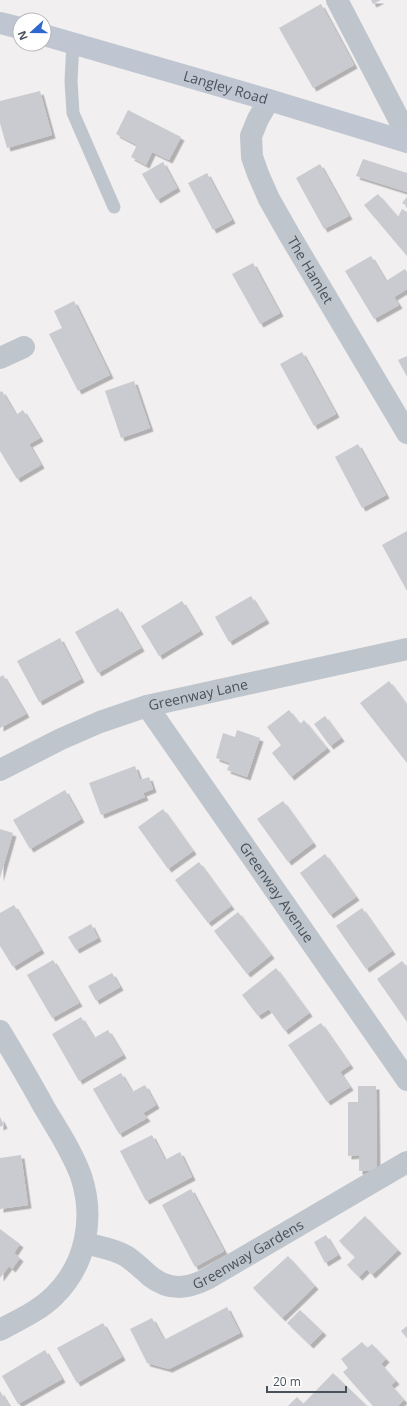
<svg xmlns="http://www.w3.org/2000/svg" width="407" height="1406" font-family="'Open Sans',sans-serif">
<defs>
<filter id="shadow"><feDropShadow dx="3.5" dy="3.5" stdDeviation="0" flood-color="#0004"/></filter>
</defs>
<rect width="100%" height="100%" fill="#f1efef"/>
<path fill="#c9cbd1" filter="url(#shadow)" d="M371 0H381L373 4Z
M321 4 354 65 313 88 279 28Z
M40 91 52 135 7 148 0 123V101Z
M128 110 181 137 169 160 152 152 146 165 131 157 137 145 116 134Z
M363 159 407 173V192L356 176Z
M163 162 177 188 157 200 142 174Z
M320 164 349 216 324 229 296 178Z
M207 173 232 220 213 230 188 183Z
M378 194 398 217 402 209 407 212V256L364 205Z
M407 197V206L402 203Z
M371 256 386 281 405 269 407 272V289L394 297 399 305 374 319 345 271Z
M253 263 280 313 260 324 232 274Z
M74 301 110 375 78 391 49 334 62 328 54 311Z
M302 352 336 414 314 426 280 364Z
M407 356V377L398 360Z
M134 381 150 428 121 438 105 391Z
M2 391 16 415 23 410 40 438 29 444 41 465 17 479 0 451V392Z
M358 444 386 495 362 508 335 457Z
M407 531V591L382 545Z
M251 596 266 620 229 642 215 617Z
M182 601 200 631 159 656 141 626Z
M118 608 141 648 98 673 75 632Z
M60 638 81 679 39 702 17 661Z
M3 675 26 714 0 728V677Z
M389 681 407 705V763L360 703Z
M289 710 300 724 304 720 327 748 291 777 272 753 281 745 267 727Z
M325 716 341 738 330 746 314 724Z
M237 730 260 738 247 777 227 770 230 763 216 758 223 733 235 737Z
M135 766 140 780 149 777 153 789 143 793 145 797 101 815 89 783Z
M65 790 81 819 30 849 13 820Z
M283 801 313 843 288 862 257 819Z
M163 809 193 851 168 869 138 827Z
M0 829 13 833 0 878Z
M325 854 356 897 330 915 300 873Z
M199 862 231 906 208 923 175 880Z
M14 905 41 950 13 967 0 946V913Z
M362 908 392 951 366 969 336 926Z
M238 912 271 955 247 974 214 931Z
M91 924 98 938 76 950 68 937Z
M53 960 79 1003 52 1018 27 975Z
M402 961 407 967V1022L377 979Z
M276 968 309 1013 285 1031 269 1009 258 1016 242 995Z
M112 973 120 987 96 1001 88 986Z
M81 1017 94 1038 108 1030 123 1055 79 1081 52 1034Z
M321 1023 350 1065 340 1072 350 1087 327 1102 288 1045Z
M121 1073 132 1092 145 1085 156 1105 143 1113 147 1118 119 1134 93 1089Z
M358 1086H376L377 1171H359V1155L348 1156V1102H358Z
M0 1117 4 1125 0 1127Z
M152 1135 165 1160 180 1152 192 1177 146 1201 120 1151Z
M21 1155 28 1205 0 1209V1158Z
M191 1189 224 1251 195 1267 162 1205Z
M365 1216 398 1250 372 1275 367 1269 359 1277 347 1265 355 1257 339 1241Z
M0 1229 20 1244 14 1253 20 1258 12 1269 9 1266 0 1278Z
M326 1235 338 1255 325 1263 314 1242Z
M288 1256 315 1286 282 1318 253 1288Z
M227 1307 240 1333 169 1369 147 1363 130 1329 152 1318 164 1340Z
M300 1310 323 1332 310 1345 287 1323Z
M103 1323 122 1357 77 1383 57 1348Z
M407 1326V1338L401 1331Z
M362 1342 367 1348 372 1344 386 1359 381 1364 396 1381 391 1385 404 1400 398 1406H373L343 1372 348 1368 341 1359Z
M45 1350 62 1379 18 1404 2 1376Z
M333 1373 367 1406H288L297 1397 303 1404Z
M0 1391 9 1406H0Z"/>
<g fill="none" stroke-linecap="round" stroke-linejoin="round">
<path stroke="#bfc5cc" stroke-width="13" d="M73 43 71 81 73 113 114 207"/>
<g stroke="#bfc5cc" stroke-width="22">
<path d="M337 0 407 135"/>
<path id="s1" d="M269 100 258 119 251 136 252 157 258 174 269 199 290 236 407 433"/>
<path d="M0 358 24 347"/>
<path id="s2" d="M147 706 407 1080"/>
<path id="s3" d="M0 770 61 739 100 722 147 706 407 649"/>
<path d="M0 1031C15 1056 30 1081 44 1107 57 1129 72 1151 81 1176 95 1218 86 1265 54 1296 39 1311 18 1320 0 1330"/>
<path id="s4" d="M85 1243C99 1247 114 1249 126 1256 135 1262 142 1269 150 1276 169 1291 187 1289 207 1279L407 1162"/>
</g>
<g stroke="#bfc6d1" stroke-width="22">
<path d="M0 23 20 28"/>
<path id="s5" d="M44 35 269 100 407 142"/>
</g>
</g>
<g text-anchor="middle" stroke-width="4" stroke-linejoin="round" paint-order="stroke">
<g font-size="14" fill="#49515a" stroke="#fff">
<text dy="5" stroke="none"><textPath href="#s5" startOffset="189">Langley Road</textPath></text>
<text dy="5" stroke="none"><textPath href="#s1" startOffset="189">The Hamlet</textPath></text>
<text dy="5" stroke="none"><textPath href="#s3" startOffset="213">Greenway Lane</textPath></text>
<text dy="5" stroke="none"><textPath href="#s2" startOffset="227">Greenway Avenue</textPath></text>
<text dy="5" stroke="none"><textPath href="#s4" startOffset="183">Greenway Gardens</textPath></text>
</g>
</g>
<g transform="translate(32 32) rotate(249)"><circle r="19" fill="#ffffff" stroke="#b6b9bd"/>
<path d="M0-3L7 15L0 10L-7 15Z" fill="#2c68ce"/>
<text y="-6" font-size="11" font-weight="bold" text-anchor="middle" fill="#49515a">N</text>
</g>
<path d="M267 1386v6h79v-6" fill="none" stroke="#49515a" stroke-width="2"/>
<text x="273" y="1386" font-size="12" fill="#49515a" stroke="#ffffff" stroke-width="3" paint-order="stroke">20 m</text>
</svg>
